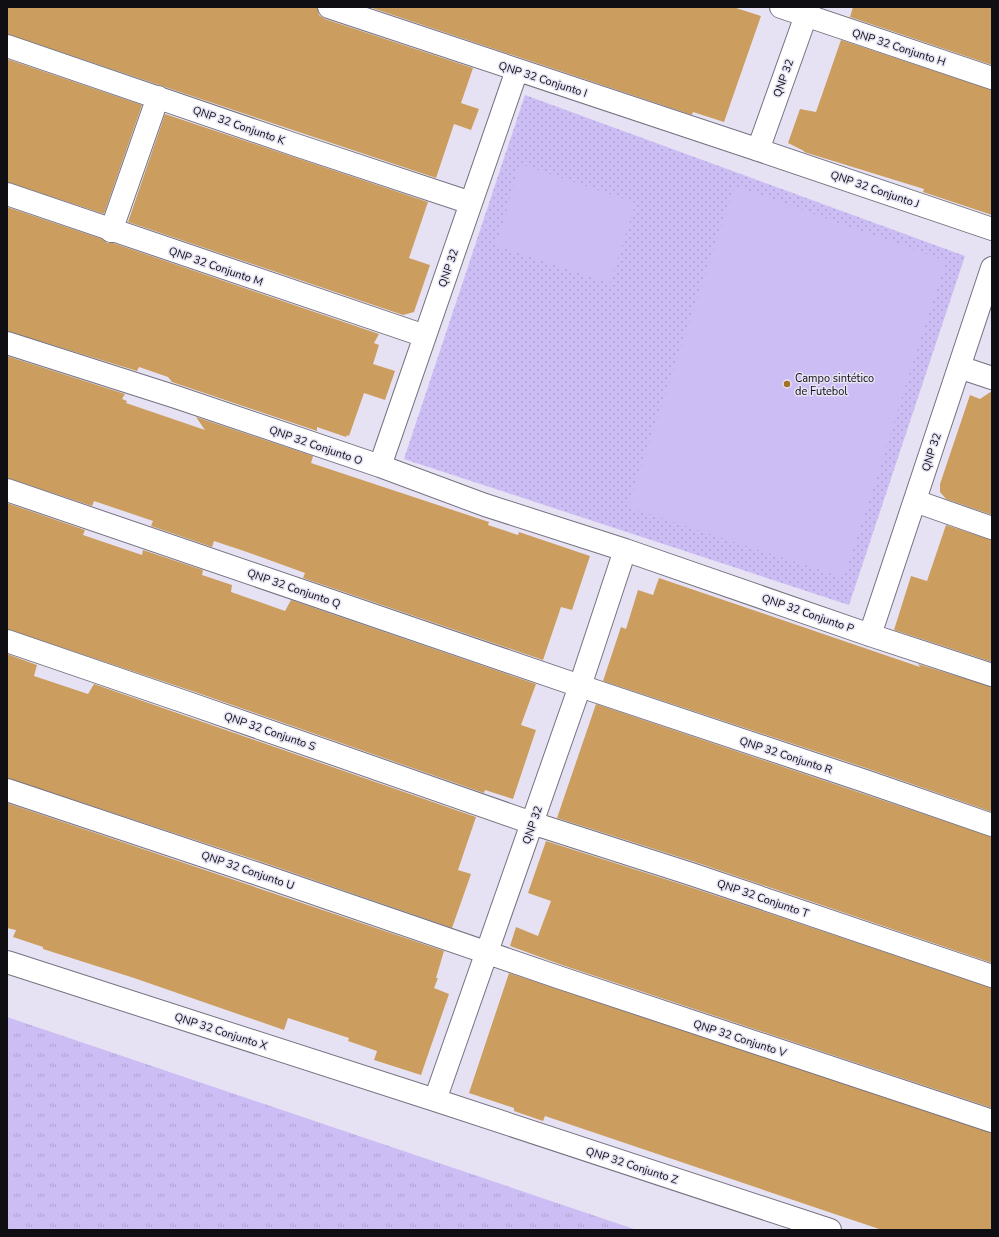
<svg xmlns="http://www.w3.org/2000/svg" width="999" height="1237" font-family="'Nunito Sans',sans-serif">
<defs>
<pattern id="grass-tufts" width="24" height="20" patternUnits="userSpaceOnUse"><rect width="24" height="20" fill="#ccbef5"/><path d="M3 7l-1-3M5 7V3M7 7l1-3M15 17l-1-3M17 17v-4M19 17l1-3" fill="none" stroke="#aea2d1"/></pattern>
<pattern id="park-dots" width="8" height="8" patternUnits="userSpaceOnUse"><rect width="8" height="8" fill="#ccbef5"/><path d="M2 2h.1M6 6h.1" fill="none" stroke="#aea2d1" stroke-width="1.8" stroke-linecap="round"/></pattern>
</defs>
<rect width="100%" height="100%" fill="#e6e2f3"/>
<path fill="url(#grass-tufts)" d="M7 1017 637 1230H7Z"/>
<path fill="url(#park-dots)" d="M525 95 965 256 849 605 404 459Z"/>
<path fill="#ccbef5" d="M520 164 636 203 610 283 496 245Z
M735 186 946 261 844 578 628 507Z"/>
<path fill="#cb9e60" d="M7 7H317L319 15 325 19 473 68 461 103 479 109 471 130 454 124 436 178 7 34Z
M369 7H733L761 16 724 122 693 112 692 115Z
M853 7H992V65L850 17Z
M841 40 992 90V215L923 192 924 189 804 152V151L788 143 800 109 816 112Z
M7 59 142 105 104 214 7 182Z
M165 114 428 202 409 258 430 265 414 312 403 315 128 222Z
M7 207 102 239 107 243H113L379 334 374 343 379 345 373 364 395 371 385 400 364 393 349 436 347 435 346 437 317 427V431L172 382 168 377 139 367 137 371 7 331Z
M7 356 125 394 122 399 127 401 126 403 205 430 196 417 313 456 311 463 489 522 488 525 518 535 519 532 590 556 572 610 561 607 543 660 303 578 305 573 244 551 214 541 212 547 151 526 153 521 94 501 92 506 7 478Z
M992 391V515L946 499 940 492V484L970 395 980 399Z
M7 503 85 530 83 535 142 555 143 550 203 570 202 575 232 585 231 592 285 611 291 600 536 684 521 725 536 730 513 799 485 790 484 793 195 692 7 629Z
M946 525 992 540V662L894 630 911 576 927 581Z
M659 578 920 667 918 664 992 687V812L866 768 603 681 621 627 626 629 638 590 653 595Z
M7 654 37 665 34 676 88 694 94 684 476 817 458 870 471 874 452 928 262 862 7 778Z
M596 704 992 837V963L695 862 557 818Z
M7 803 444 951 436 978H438L434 988 449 994 421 1075 374 1060 377 1051 348 1041 349 1038 288 1018 284 1030 134 978 43 949V947L13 937 16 930 7 928Z
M546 841 687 886 992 988V1108L562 965 510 946 516 927 538 936 551 901 528 893Z
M509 973 992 1133V1230H882L545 1116 543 1121 514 1111V1108L469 1093Z"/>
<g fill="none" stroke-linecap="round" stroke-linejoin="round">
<defs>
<path id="minor" d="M329 7 747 146 992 229
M781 7 992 78
M7 46 296 145 471 203
M758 150 809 7
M7 194 425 336
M111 231 158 97
M7 343 176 397 380 466 485 505 625 550 870 635 992 675
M959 367 992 378
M380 466 517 70
M7 490 580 686 862 780 992 825
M915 501 992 528
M870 635 992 268
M7 641 191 704 532 823 691 874 992 976
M7 790 258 874 558 977 992 1121
M7 962 435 1100 830 1230
M435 1100 580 686 625 550"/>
</defs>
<use href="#minor" stroke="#757280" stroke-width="24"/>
<use href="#minor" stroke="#fff" stroke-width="22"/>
</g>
<circle fill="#a37227" stroke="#e6e2f3" stroke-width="1.5" cx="787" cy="384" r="4"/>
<g text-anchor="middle" stroke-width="3" stroke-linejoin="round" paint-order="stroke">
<g font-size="11" fill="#0f0e13" stroke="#e6e2f3">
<text transform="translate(899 47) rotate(18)" y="4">QNP 32 Conjunto H</text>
<text transform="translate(783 78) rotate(-70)" y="4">QNP 32</text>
<text transform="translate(543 79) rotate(18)" y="4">QNP 32 Conjunto I</text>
<text transform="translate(239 125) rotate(19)" y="4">QNP 32 Conjunto K</text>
<text transform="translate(875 189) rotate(19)" y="4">QNP 32 Conjunto J</text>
<text transform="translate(216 266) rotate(19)" y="4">QNP 32 Conjunto M</text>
<text transform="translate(448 268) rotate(-71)" y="4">QNP 32</text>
<text transform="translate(316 445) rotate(19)" y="4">QNP 32 Conjunto O</text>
<text transform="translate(931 452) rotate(-72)" y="4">QNP 32</text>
<text transform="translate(294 588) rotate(19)" y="4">QNP 32 Conjunto Q</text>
<text transform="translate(808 613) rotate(19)" y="4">QNP 32 Conjunto P</text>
<text transform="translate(270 731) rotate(19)" y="4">QNP 32 Conjunto S</text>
<text transform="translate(786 755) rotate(18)" y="4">QNP 32 Conjunto R</text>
<text transform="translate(532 825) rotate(-71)" y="4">QNP 32</text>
<text transform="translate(248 870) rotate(19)" y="4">QNP 32 Conjunto U</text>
<text transform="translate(763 898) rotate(19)" y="4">QNP 32 Conjunto T</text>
<text transform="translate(221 1031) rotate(18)" y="4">QNP 32 Conjunto X</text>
<text transform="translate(740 1038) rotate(18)" y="4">QNP 32 Conjunto V</text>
<text transform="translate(632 1165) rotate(18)" y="4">QNP 32 Conjunto Z</text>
</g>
<g font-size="11" fill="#0f0e13" stroke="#e6e2f3" text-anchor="start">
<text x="795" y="382">Campo sintético<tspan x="795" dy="13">de Futebol</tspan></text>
</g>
</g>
<rect width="999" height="1237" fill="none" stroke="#0f0e13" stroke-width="16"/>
</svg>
